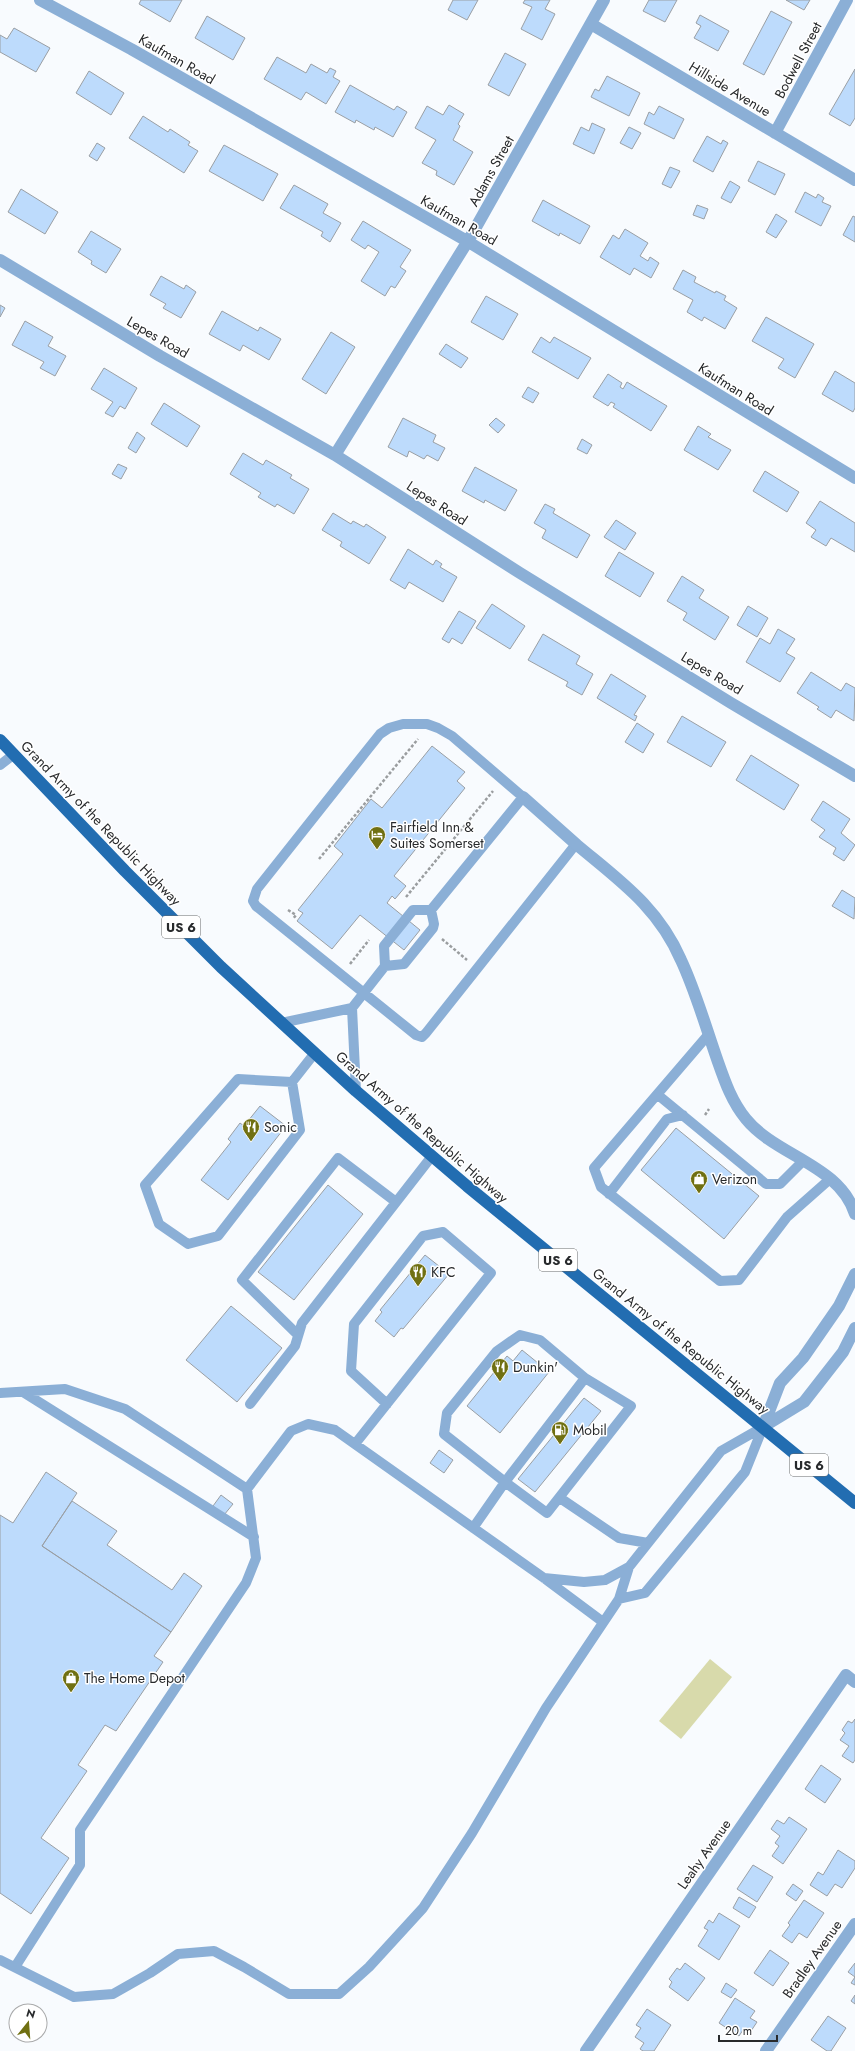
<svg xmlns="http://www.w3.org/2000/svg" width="855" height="2051" font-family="Jost,sans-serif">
<rect width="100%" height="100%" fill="#f8fbfe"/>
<path fill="#d8daab" d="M710 1659 732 1677 681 1739 659 1721Z"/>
<path fill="#bddbfc" stroke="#9a9fa4" d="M141 0H182L170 22 139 4Z
M453 0H478L467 20 448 10Z
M525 0H550L545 9 555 14 542 40 521 29 532 7 523 3Z
M649 0H677L665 22 643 11Z
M786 0H810L804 10Z
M771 11 792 22 764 75 743 64Z
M700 15 729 31 718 51 694 38 701 26 696 23Z
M207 16 245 38 233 60 195 38Z
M14 28 50 48 36 72 0 52V35L7 39Z
M505 53 526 64 509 96 488 85Z
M277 57 306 73 311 64 327 73 330 68 336 71 333 77 340 81 326 104 306 92 301 100 264 79Z
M855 69V118L850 126 829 114Z
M89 71 124 93 111 115 76 93Z
M607 76 640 93 629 116 591 97 595 89 599 91Z
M350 85 394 110 397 106 407 112 393 137 375 127 374 130 356 120 355 123 335 112Z
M449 105 464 114 458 124 460 126 453 140 473 152 454 185 436 175 437 171 422 163 436 140 415 128 427 106 443 115Z
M659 106 684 119 674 139 644 124 649 112 654 115Z
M143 116 168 132 170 129 190 142 188 145 198 151 184 173 129 138Z
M592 123 605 129 594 154 573 144 581 127 589 131Z
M629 127 641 133 632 149 620 143Z
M707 136 721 144 723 140 728 143 713 172 693 161Z
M97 143 105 148 97 161 89 156Z
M224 145 278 174 263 201 209 171Z
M758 161 785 174 775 195 748 181Z
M670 167 680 171 671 188 662 184Z
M730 181 740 187 731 203 721 198Z
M294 185 328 204 323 213 341 223 330 242 321 236 323 232 280 208Z
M21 189 58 212 45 234 8 212Z
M805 192 816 198 818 194 824 198 822 202 831 206 821 226 795 212Z
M543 200 590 226 580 244 560 233 559 236 532 221Z
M697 205 708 209 704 219 693 215Z
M776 214 787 221 776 238 766 232Z
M853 216 855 217V242L843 235Z
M363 221 411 250 400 267 406 271 395 288 391 286 385 296 361 281 379 252 368 245 365 249 351 240Z
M625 229 648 243 640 256 648 261 650 257 659 263 651 278 634 268 630 275 600 257 613 235 619 239Z
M91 231 121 249 106 273 91 264 92 261 78 252Z
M683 270 696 277 694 282 715 293 716 291 726 296 724 300 737 308 725 329 704 317 702 321 687 312 693 300 673 289Z
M161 276 184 289 186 285 196 292 181 318 163 308 166 304 150 295Z
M486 296 518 314 503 340 471 322Z
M0 305 5 308 0 317Z
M222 311 258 331 260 327 281 339 269 360 243 345 240 351 209 334Z
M766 317 814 344 795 378 778 368 784 359 752 341Z
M25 321 53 337 48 346 66 356 55 376 40 368 44 362 12 345Z
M331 332 355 347 326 394 302 379Z
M541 337 550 343 554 337 591 358 578 379 532 352Z
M446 344 468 358 461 368 439 354Z
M104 368 137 388 125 409 120 406 113 417 105 413 113 402 91 389Z
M835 371 855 383V408L853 412 822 394Z
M608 374 622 383 620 387 623 389 627 382 667 406 651 431 613 407 615 404 611 402 608 406 593 397Z
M528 387 539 393 533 403 522 397Z
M164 403 200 426 187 447 151 424Z
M403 418 436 435 433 442 445 448 438 461 427 455 424 459 409 451 407 457 388 447Z
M496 418 505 425 498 433 489 425Z
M698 426 711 434 708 437 731 450 718 470 684 450Z
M137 432 145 438 136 453 128 448Z
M582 439 592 445 587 454 577 449Z
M243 453 263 465 266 460 292 475 290 478 309 489 294 514 277 504 275 507 258 497 261 493 230 474Z
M118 464 127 468 121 479 112 474Z
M475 467 517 490 505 511 485 500 484 503 462 491Z
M765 471 799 492 787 512 753 491Z
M820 501 855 523V552L831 538 826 546 811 537 816 530 806 523Z
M545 504 555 509 553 513 590 535 577 558 542 538 546 530 534 523Z
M333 513 351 524 353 521 364 527 366 524 386 537 369 564 340 546 342 542 322 530Z
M616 520 636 533 625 550 604 537Z
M408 549 433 565 436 560 442 564 440 567 457 577 443 602 409 582 405 589 390 580Z
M619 552 654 573 640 597 605 576Z
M682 576 704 590 699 598 729 617 715 640 683 620 687 613 667 601Z
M492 604 525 626 510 649 476 628Z
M748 606 768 618 757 637 737 625Z
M459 611 476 621 462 644 452 638 449 643 442 639Z
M778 629 795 639 786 653 795 658 780 682 746 662 760 638 770 644Z
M543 634 580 656 576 664 593 674 582 695 566 686 568 682 528 660Z
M811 672 841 691 846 683 855 688 854 721 836 710 831 718 817 709 819 707 797 693Z
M611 674 646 696 634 715 637 716 635 721 597 698Z
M682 716 726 742 711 767 667 742Z
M637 723 654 734 643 753 625 742Z
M432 746 465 772 457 781 465 788 394 876 406 886 395 899 392 896 387 903 420 930 404 950 360 915 332 949 297 921 303 913 298 910 343 854 334 846 371 799 382 808Z
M751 755 799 785 784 810 736 780Z
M823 801 850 819 841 833 855 845 844 861 833 854 836 848 819 837 825 830 811 820Z
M842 890 855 898 854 919 832 906Z
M260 1106 286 1126 228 1200 201 1180 231 1142 228 1139 240 1123 244 1126Z
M676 1128 759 1196 724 1239 641 1170Z
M328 1185 363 1214 294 1300 258 1272Z
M425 1255 449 1274 403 1329 401 1328 394 1337 375 1321 382 1312 380 1310Z
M231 1306 282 1348 237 1402 186 1360Z
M522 1350 549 1372 500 1433 467 1406 507 1356 513 1361Z
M584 1398 601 1411 535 1492 518 1479Z
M439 1450 453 1460 444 1473 430 1463Z
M46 1472 77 1493 42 1546 171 1632 154 1656 163 1662 116 1731 105 1725 78 1765 87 1771 41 1838 69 1858 31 1914 0 1893V1515L13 1523Z
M221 1495 233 1504 224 1515 213 1506Z
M72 1501 117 1531 107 1545 172 1590 184 1573 202 1586 171 1632 42 1546Z
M855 1719V1760L853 1763 842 1756 849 1746 840 1740 845 1733 842 1730 848 1721 852 1723Z
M821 1765 841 1779 825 1803 805 1789Z
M789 1817 807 1829 783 1864 772 1856 779 1846 775 1843 780 1836 771 1829 777 1820 784 1824Z
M838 1850 855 1861V1868L842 1888 835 1884 827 1896 810 1885 818 1872 823 1875Z
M753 1865 773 1877 757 1902 737 1889Z
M793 1884 803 1891 796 1901 786 1894Z
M739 1897 756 1907 749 1918 733 1908Z
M804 1900 824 1913 807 1938 799 1933 792 1943 782 1936 790 1925 788 1923Z
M719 1913 740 1926 719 1960 698 1946 708 1930 704 1928 709 1920 713 1923Z
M770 1950 789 1963 773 1986 754 1973Z
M685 1963 705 1978 688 2001 669 1987 672 1982 669 1979 677 1968 680 1970Z
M855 1963V1985L851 1983 855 1977 848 1972Z
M726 1983 737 1990 731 1998 721 1992Z
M855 1995V2004L851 2001Z
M735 1998 755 2011 750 2018 757 2022 749 2034 743 2030 739 2036 719 2023Z
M647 2009 671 2025 654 2051H643L640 2049 644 2043 635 2037 641 2028 636 2025Z
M828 2016 846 2028 831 2051H827L811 2040Z"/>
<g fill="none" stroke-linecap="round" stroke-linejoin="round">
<path stroke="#9a9d9f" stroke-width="2.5" stroke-dasharray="3 2" stroke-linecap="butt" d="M319 859 418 739
M406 897 493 791
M288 910 296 915 293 919
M442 939 467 960
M350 964 369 940
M705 1115 709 1109"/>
<path stroke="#8bafd6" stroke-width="10" d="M0 765 13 755
M431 910 523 797 452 736 438 728 427 724H403L389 728 380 734 368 749 257 889 253 901 256 906 416 1035 422 1037 426 1033 576 844
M352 1008 356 1091
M281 1023 352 1008 385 966 384 946 413 910H431L434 924 433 928 404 964 385 966
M708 1035 594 1168 601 1187 720 1281 739 1280 787 1217 830 1179
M292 1082 238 1079 145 1185 159 1224 188 1244 218 1236 300 1130 292 1082 314 1054
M658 1095 766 1184H780L803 1161
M609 1194 667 1119 683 1115
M298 1335 242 1280 338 1158 396 1202
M23 1392 254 1537
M0 1393 65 1389 125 1409 247 1489 291 1431 308 1424 335 1430 544 1578 603 1622
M250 1404 295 1346 302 1323 432 1156
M355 1444 491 1273 443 1232 423 1236 354 1324 351 1371 387 1404
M560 1498 619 1538 648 1543
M473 1528 505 1482 444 1434 447 1413 497 1351 520 1335 540 1340 585 1378 631 1406 547 1513 505 1482 585 1378
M544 1578 584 1582 605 1580 629 1567
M619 1599 645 1593 745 1472 763 1427
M0 1960 74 1997 113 1994 150 1973 178 1954 214 1951 244 1967 289 1994H339L369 1967 423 1908 472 1833 546 1708 619 1599 629 1567 721 1451 763 1427
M15 1967 80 1865V1830L246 1583 256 1558 247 1489"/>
<path stroke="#8bafd6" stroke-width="12" d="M40 0 131 49 467 241 855 478
M591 24 855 180
M775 133 847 0
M0 260 160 356 335 455 520 573 731 703 855 776
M335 455 471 236 604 0
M523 797C541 813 559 829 577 845 620 881 658 907 681 960 696 992 706 1028 718 1062 725 1082 732 1102 746 1119 776 1156 840 1165 855 1214
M763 1427 780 1383 803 1358 839 1306 855 1274
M763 1427 804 1402 843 1352 855 1328
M586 2051 846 1675 855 1682
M766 2051 855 1924"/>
<path stroke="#226db1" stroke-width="12" d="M0 740 125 871 221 967 356 1091 467 1186 855 1503"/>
</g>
<defs>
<symbol id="hotel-pin" viewBox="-11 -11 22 30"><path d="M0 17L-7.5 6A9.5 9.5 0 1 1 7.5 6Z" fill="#707012" stroke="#fff"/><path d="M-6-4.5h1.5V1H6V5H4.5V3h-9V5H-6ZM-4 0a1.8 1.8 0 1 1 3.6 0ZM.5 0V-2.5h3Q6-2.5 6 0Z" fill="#fff"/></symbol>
<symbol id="restaurant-pin" viewBox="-11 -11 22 30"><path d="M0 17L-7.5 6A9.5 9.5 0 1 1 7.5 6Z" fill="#707012" stroke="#fff"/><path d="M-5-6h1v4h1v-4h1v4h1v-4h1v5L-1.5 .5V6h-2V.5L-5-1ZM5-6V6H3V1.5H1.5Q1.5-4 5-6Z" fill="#fff"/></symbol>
<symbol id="shop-pin" viewBox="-11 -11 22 30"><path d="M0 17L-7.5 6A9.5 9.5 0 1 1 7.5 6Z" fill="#707012" stroke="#fff"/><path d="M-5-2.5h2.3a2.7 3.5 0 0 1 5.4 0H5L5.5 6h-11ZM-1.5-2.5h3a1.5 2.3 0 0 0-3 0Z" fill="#fff"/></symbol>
<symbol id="fuel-pin" viewBox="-11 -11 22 30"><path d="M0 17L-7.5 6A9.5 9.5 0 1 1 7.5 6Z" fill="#707012" stroke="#fff"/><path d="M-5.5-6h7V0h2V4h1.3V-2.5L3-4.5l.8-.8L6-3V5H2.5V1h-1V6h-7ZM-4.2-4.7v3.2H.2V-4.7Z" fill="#fff"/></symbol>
</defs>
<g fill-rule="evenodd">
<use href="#hotel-pin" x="367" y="825" width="20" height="27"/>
<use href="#restaurant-pin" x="241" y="1117" width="20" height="27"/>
<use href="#shop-pin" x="689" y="1169" width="20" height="27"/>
<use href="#restaurant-pin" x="408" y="1262" width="20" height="27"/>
<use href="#restaurant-pin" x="490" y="1357" width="20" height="27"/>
<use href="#fuel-pin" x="550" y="1420" width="20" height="27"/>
<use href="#shop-pin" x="61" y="1668" width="20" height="27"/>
</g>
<g text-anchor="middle" stroke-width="3" stroke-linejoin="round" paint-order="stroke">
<g fill="#fff" stroke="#686a6b" stroke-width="1">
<rect x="162" y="916" width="38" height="22" rx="3"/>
<rect x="539" y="1249" width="38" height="22" rx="3"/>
<rect x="790" y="1454" width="38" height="22" rx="3"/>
</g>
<g font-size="13" font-weight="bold" fill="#282a2c">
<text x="181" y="932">US 6</text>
<text x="558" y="1265">US 6</text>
<text x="809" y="1470">US 6</text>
</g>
<g font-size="14" fill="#282a2c" stroke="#fff">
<text transform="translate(177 59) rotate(30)" y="5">Kaufman Road</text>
<text transform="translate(798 60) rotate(-62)" y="5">Bodwell Street</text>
<text transform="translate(730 89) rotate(31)" y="5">Hillside Avenue</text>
<text transform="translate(491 171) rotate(-61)" y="5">Adams Street</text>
<text transform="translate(459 220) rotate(30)" y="5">Kaufman Road</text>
<text transform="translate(158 337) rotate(30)" y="5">Lepes Road</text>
<text transform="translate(736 389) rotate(32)" y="5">Kaufman Road</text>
<text transform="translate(437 503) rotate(33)" y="5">Lepes Road</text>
<text transform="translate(712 673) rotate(31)" y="5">Lepes Road</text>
<text transform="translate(101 823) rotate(46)" y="5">Grand Army of the Republic Highway</text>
<text transform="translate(422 1127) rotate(41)" y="5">Grand Army of the Republic Highway</text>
<text transform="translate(681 1341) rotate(39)" y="5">Grand Army of the Republic Highway</text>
<text transform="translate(704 1854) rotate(-55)" y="5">Leahy Avenue</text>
<text transform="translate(812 1959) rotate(-55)" y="5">Bradley Avenue</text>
</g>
<g font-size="14" fill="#282a2c" stroke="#fff" text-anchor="start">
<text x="390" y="832">Fairfield Inn &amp;<tspan x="390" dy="16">Suites Somerset</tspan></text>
<text x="264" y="1132">Sonic</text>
<text x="712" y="1184">Verizon</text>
<text x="431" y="1277">KFC</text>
<text x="513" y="1372">Dunkin'</text>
<text x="573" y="1435">Mobil</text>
<text x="84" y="1683">The Home Depot</text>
</g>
</g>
<g transform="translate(28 2023) rotate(17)"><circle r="19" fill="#ffffff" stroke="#a9aaab"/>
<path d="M0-3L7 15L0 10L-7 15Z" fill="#707012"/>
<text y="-6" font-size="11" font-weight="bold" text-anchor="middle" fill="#282a2c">N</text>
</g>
<path d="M719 2035v6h58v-6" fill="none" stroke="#282a2c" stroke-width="2"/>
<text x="725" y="2035" font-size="12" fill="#282a2c" stroke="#ffffff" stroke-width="3" paint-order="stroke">20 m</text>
</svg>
